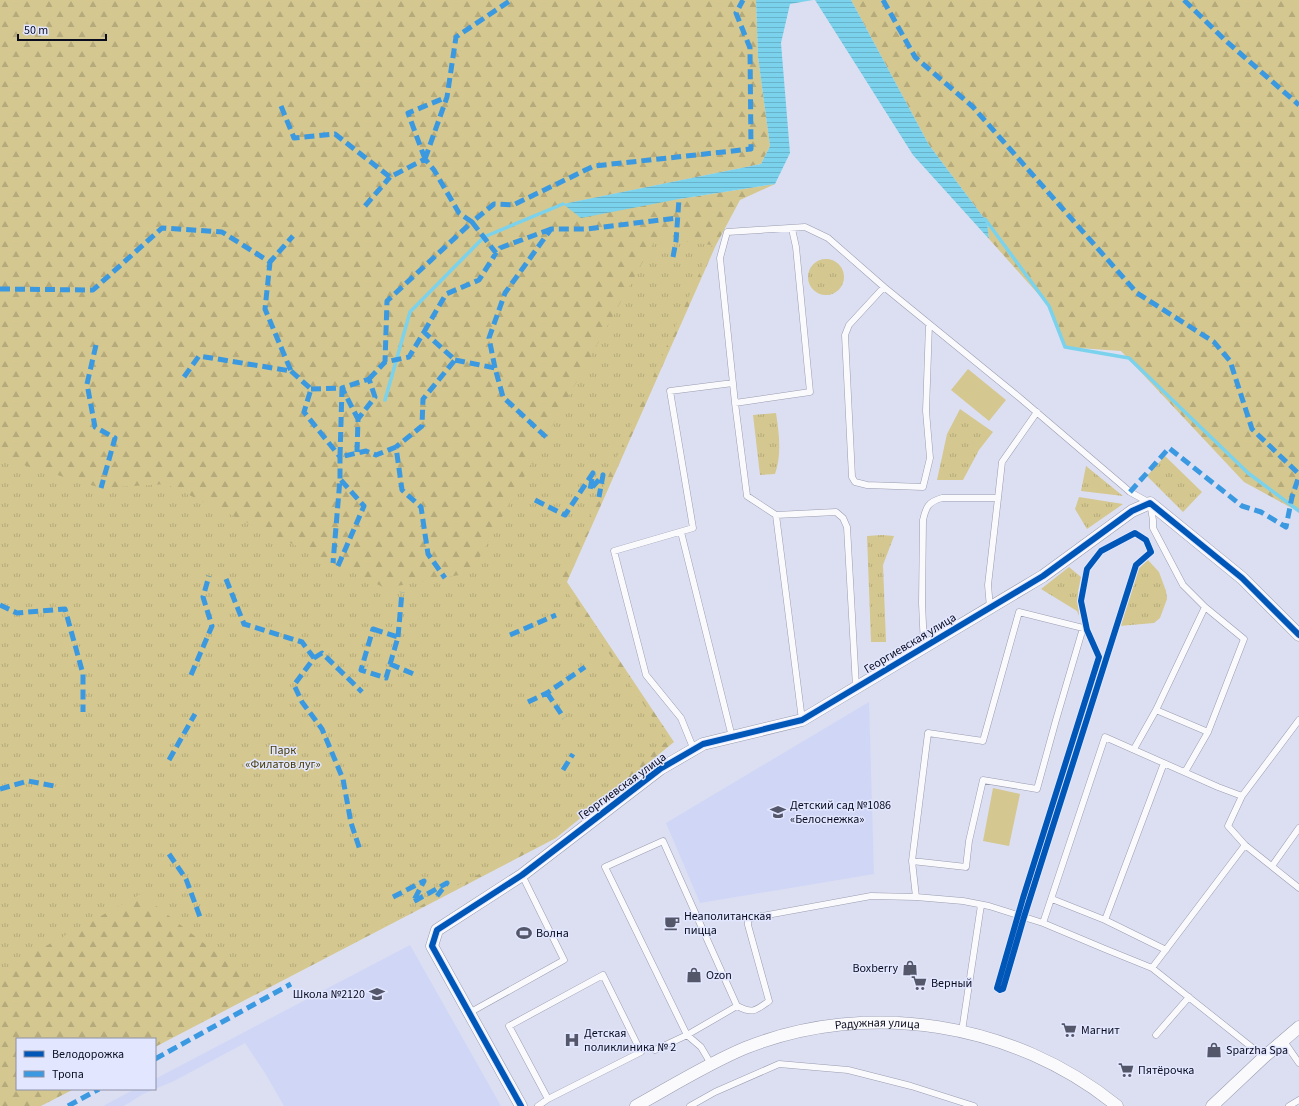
<svg xmlns="http://www.w3.org/2000/svg" width="1299" height="1106" font-family="'Source Sans 3',sans-serif">
<defs>
<pattern id="forest-firs" width="22" height="20" patternUnits="userSpaceOnUse"><rect width="22" height="20" fill="#d4c78f"/><path d="M5 1l3.5 6h-7zM16 11l3.5 6h-7z" fill="#b5aa7b"/></pattern>
<pattern id="park-tufts" width="24" height="20" patternUnits="userSpaceOnUse"><rect width="24" height="20" fill="#d4c78f"/><path d="M3 7l-1-3M5 7V3M7 7l1-3M15 17l-1-3M17 17v-4M19 17l1-3" fill="none" stroke="#b5aa7b"/></pattern>
<pattern id="water-rules" width="6" height="5" patternUnits="userSpaceOnUse"><rect width="6" height="5" fill="#7bd2ec"/><path d="M0 2.5h6" fill="none" stroke="#69b3ca"/></pattern>
</defs>
<rect width="100%" height="100%" fill="#dcdff2"/>
<path fill="#d0d6f5" d="M869 702 874 874 700 903 666 823Z
M410 945 501 1106H284L265 1073 245 1043 174 1081 143 1094 124 1106H103L135 1089H155V1079Z"/>
<path fill="#d4c78f" d="M968 369 1006 400 989 421 951 390Z
M993 788 1020 794 1009 846 983 841Z"/>
<path fill="url(#forest-firs)" d="M0 0H756L758 57 770 146 761 164 564 204 679 199 775 184 740 200 716 245 567 582 674 742 556 838 155 1047V1039H17V1089H74L41 1106H0Z
M851 0H1299V512L1244 482 1121 351 1065 347 1049 306 989 239 987 222 929 145Z"/>
<path fill="url(#park-tufts)" d="M656 238 712 245 599 497 559 580 668 740 556 834 437 896 405 915 261 988 141 894 0 971V458L101 488 166 484 385 588 471 573Z
M808 277a18 18 0 1 1 36 0a18 18 0 1 1-36 0Z
M960 409 993 432 979 450 963 480H937L947 434Z
M776 413C779 433 782 454 775 474L760 475 753 415Z
M1165 456 1202 492 1183 512 1147 476Z
M1086 466 1123 496 1081 491Z
M1079 497 1123 504 1087 529 1075 509Z
M882 535 894 536 883 565 886 642H871L867 536Z
M1148 560 1159 572 1166 591 1167 599 1160 618 1154 623 1119 626 1138 569Z
M1069 567 1081 577 1078 592 1079 616 1077 611 1041 589Z"/>
<path fill="url(#water-rules)" d="M756 0H813L790 4 781 43 790 153 775 184 679 199 581 218 563 204 761 164 770 146 758 57Z
M815 0H851L929 145 987 222 989 239 913 155Z"/>
<g fill="none" stroke-linecap="round" stroke-linejoin="round">
<path stroke="#7bd2ec" stroke-width="3.5" d="M985 219 1049 306 1065 347 1129 358 1248 473 1299 511
M385 400 410 312 484 237 563 204"/>
<defs>
<path id="service" d="M884 287 849 325 845 335 852 477 855 482 867 485 923 487 930 458 926 411 929 324
M735 403 810 392 796 247 792 229
M776 515 836 512 843 518 847 527 856 687
M681 532 732 737
M990 608 988 585 998 498
M924 647 922 603 923 520C926 507 928 502 942 498H998L1002 462 1037 412
M1156 710 1208 732
M802 720 776 515 747 496 735 403 720 258 727 232 805 227 828 238 884 287 1020 398 1122 485 1130 492 1150 503 1153 520V528L1183 585 1205 607
M1134 749 1156 710 1205 607 1244 639 1208 732 1185 772
M694 750 681 718 646 675 614 551 693 528 670 391 733 383
M1242 796 1299 720
M912 861 966 867 969 841 983 780 1037 789 1056 720 1083 628 1019 612 983 741 928 733 912 861 916 897
M1272 866 1299 828
M1052 899 1105 920 1164 763
M1105 920 1166 950
M1043 923 1105 737 1218 787 1242 796 1228 826 1245 845 1299 888
M1152 968 1245 845
M737 1006C753 1014 755 1011 769 1001L748 925V920L751 918 871 896 916 897 963 901 989 906 1043 923 1105 949 1152 968 1264 1057
M469 1013 564 960 522 875
M962 1031 981 905
M1156 1035 1189 997
M1283 1040 1299 1063
M655 1050 687 1035 737 1006 663 841 605 867 687 1035 701 1047 711 1064
M538 1106 548 1099 641 1052 603 975 509 1026 548 1099
M690 1106 715 1092 779 1064 848 1070 911 1086 974 1106
M1289 1106 1299 1100"/>
<g id="minor">
<path d="M521 1106 432 946 437 930 522 875 660 769 703 744 802 720 1043 576 1132 511 1150 503 1242 578 1299 635"/>
<path id="s1" d="M636 1106C672 1086 707 1064 745 1048 868 999 1014 1022 1117 1106"/>
<path d="M1212 1106 1264 1057 1299 1027"/>
</g>
</defs>
<use href="#service" stroke="#999caf" stroke-width="7"/>
<use href="#minor" stroke="#999caf" stroke-width="13"/>
<use href="#service" stroke="#fafafd" stroke-width="6"/>
<use href="#minor" stroke="#fafafd" stroke-width="12"/>
<path stroke="#3a99e0" stroke-width="5" stroke-dasharray="10 5" stroke-linecap="butt" d="M883 0 915 57 973 107 1137 293 1214 342 1230 361 1252 429 1299 474
M1184 0 1226 41 1299 105
M281 106 294 138 335 134 390 177 425 159 434 170 459 213 472 222 387 301 385 362
M425 159 447 97 456 37 511 0
M425 159 408 113 447 97
M365 206 390 177
M551 229 500 248 496 253 472 222 494 204 513 205 594 166 751 149 750 48 736 13 743 0
M673 257 676 241 679 199
M0 289 93 290 162 228 222 232 270 262 293 236
M424 332 446 294 479 280 496 253
M96 345 87 384 95 427 115 438 101 488
M455 360 495 368 503 397 546 437
M495 368 489 338 505 293 551 229H587L677 218
M291 371 311 389 304 412 340 457V479L333 563
M184 377 199 356 291 371 265 309 270 262
M369 379 385 362 409 357 424 332 455 360 423 399 422 426 396 447
M311 389 342 388 340 457 366 451 376 455 396 447 402 490 421 507 428 554 445 578
M357 452 358 419 375 397 369 379 342 388 358 419
M1130 492 1169 448 1242 506 1261 512 1286 527 1292 497 1299 476
M535 500 565 515 593 473 590 490 603 475 599 497
M338 566 364 506 340 479
M226 579 244 624 302 642 314 658 294 685 302 702 322 729 343 779 351 823 360 850
M0 605 17 613 65 609 83 674V712
M373 629 398 637 386 678 361 670Z
M510 635 556 615
M398 637 402 592
M314 658 322 653 362 692
M390 664 416 675
M191 675 212 626 203 597 209 576
M547 693 564 718
M528 702 547 693 585 667
M169 760 195 714
M563 770 573 754
M0 789 28 781 54 786
M169 854 186 879 200 917
M393 897 424 881 413 902 447 883 437 896
M155 1059 291 984
M68 1106 99 1089"/>
<defs>
<path id="cycleway" d="M1135 533 1146 540 1151 552 1136 565 1024 917 1003 989 1000 990 997 988 1023 898 1099 657 1087 630 1081 601 1087 569 1101 551Z
M521 1106 432 946 437 930 522 875 660 769 703 744 802 720 1043 576 1132 511 1150 503 1242 578 1299 635"/>
</defs>
<use href="#cycleway" stroke="#e2e7ff" stroke-width="8"/>
<use href="#cycleway" stroke="#0057b8" stroke-width="6"/>
</g>
<defs>
<symbol id="school-bare" viewBox="-9 -9 18 18"><path d="M0-5L7-2L0 1L-7-2ZM-4 1L0 2.5L4 1V4Q0 6-4 4Z" fill="#54566a" stroke="#e2e7ff" stroke-width="2.5" paint-order="stroke"/></symbol>
<symbol id="cafe-bare" viewBox="-9 -9 18 18"><path d="M-5.5-4.5H6V0H3Q3 3.5 0 3.5H-2.5Q-5.5 3.5-5.5 0ZM3-3.2v2h1.7v-2ZM-6 4.5H4V6H-6Z" fill="#54566a" stroke="#e2e7ff" stroke-width="2.5" paint-order="stroke"/></symbol>
<symbol id="stadium-bare" viewBox="-9 -9 18 18"><path d="M0-5a6.5 5 0 1 0 0 10a6.5 5 0 1 0 0-10ZM-3.5-1.8h7v3.6h-7Z" fill="#54566a" stroke="#e2e7ff" stroke-width="2.5" paint-order="stroke"/></symbol>
<symbol id="shop-bare" viewBox="-9 -9 18 18"><path d="M-5-2.5h2.3a2.7 3.5 0 0 1 5.4 0H5L5.5 6h-11ZM-1.5-2.5h3a1.5 2.3 0 0 0-3 0Z" fill="#54566a" stroke="#e2e7ff" stroke-width="2.5" paint-order="stroke"/></symbol>
<symbol id="supermarket-bare" viewBox="-9 -9 18 18"><path d="M-6-5.5h2.5l.6 2H6L4.5 2H-2.5L-4.4-4H-6ZM-1.5 3.2a1.3 1.3 0 1 0 .1 0ZM3 3.2a1.3 1.3 0 1 0 .1 0Z" fill="#54566a" stroke="#e2e7ff" stroke-width="2.5" paint-order="stroke"/></symbol>
<symbol id="hospital-bare" viewBox="-9 -9 18 18"><path d="M-5-5h3v3.5h4V-5h3V5h-3V1.5h-4V5h-3Z" fill="#54566a" stroke="#e2e7ff" stroke-width="2.5" paint-order="stroke"/></symbol>
</defs>
<g fill-rule="evenodd">
<use href="#school-bare" x="767" y="801" width="22" height="22"/>
<use href="#cafe-bare" x="661" y="912" width="22" height="22"/>
<use href="#stadium-bare" x="513" y="922" width="22" height="22"/>
<use href="#shop-bare" x="899" y="957" width="22" height="22"/>
<use href="#shop-bare" x="683" y="964" width="22" height="22"/>
<use href="#supermarket-bare" x="908" y="972" width="22" height="22"/>
<use href="#school-bare" x="366" y="983" width="22" height="22"/>
<use href="#supermarket-bare" x="1058" y="1019" width="22" height="22"/>
<use href="#hospital-bare" x="561" y="1029" width="22" height="22"/>
<use href="#shop-bare" x="1203" y="1039" width="22" height="22"/>
<use href="#supermarket-bare" x="1115" y="1059" width="22" height="22"/>
</g>
<g text-anchor="middle" stroke-width="3" stroke-linejoin="round" paint-order="stroke">
<g font-size="12" fill="#0a0c20" stroke="#e2e7ff">
<text transform="translate(910 643) rotate(-31)" y="4">Георгиевская улица</text>
<text transform="translate(622 786) rotate(-36)" y="4">Георгиевская улица</text>
<text dy="4" stroke="none"><textPath href="#s1" startOffset="259">Радужная улица</textPath></text>
</g>
<g font-size="12" fill="#463a04" stroke="#e2e7ff">
<text x="283" y="754">Парк<tspan x="283" dy="14">«Филатов луг»</tspan></text>
</g>
<g font-size="12" fill="#0a0c20" stroke="#e2e7ff" text-anchor="start">
<text x="790" y="809">Детский сад №1086<tspan x="790" dy="14">«Белоснежка»</tspan></text>
<text x="684" y="920">Неаполитанская<tspan x="684" dy="14">пицца</tspan></text>
<text x="536" y="937">Волна</text>
<text x="898" y="972" text-anchor="end">Boxberry</text>
<text x="706" y="979">Ozon</text>
<text x="931" y="987">Верный</text>
<text x="365" y="998" text-anchor="end">Школа №2120</text>
<text x="1081" y="1034">Магнит</text>
<text x="584" y="1037">Детская<tspan x="584" dy="14">поликлиника № 2</tspan></text>
<text x="1226" y="1054">Sparzha Spa</text>
<text x="1138" y="1074">Пятёрочка</text>
</g>
</g>
<rect x="16" y="1038" width="140" height="52" fill="#e2e7ff" stroke="#8c8fa6"/>
<rect x="24" y="1051" width="20" height="6" fill="#0057b8" stroke="#8c8fa6"/>
<text x="52" y="1058" font-size="12" fill="#0a0c20">Велодорожка</text>
<rect x="24" y="1071" width="20" height="6" fill="#3a99e0" stroke="#8c8fa6"/>
<text x="52" y="1078" font-size="12" fill="#0a0c20">Тропа</text>
<path d="M18 34v6h88v-6" fill="none" stroke="#0a0c20" stroke-width="2"/>
<text x="24" y="34" font-size="12" fill="#0a0c20" stroke="#e2e7ff" stroke-width="3" paint-order="stroke">50 m</text>
</svg>
